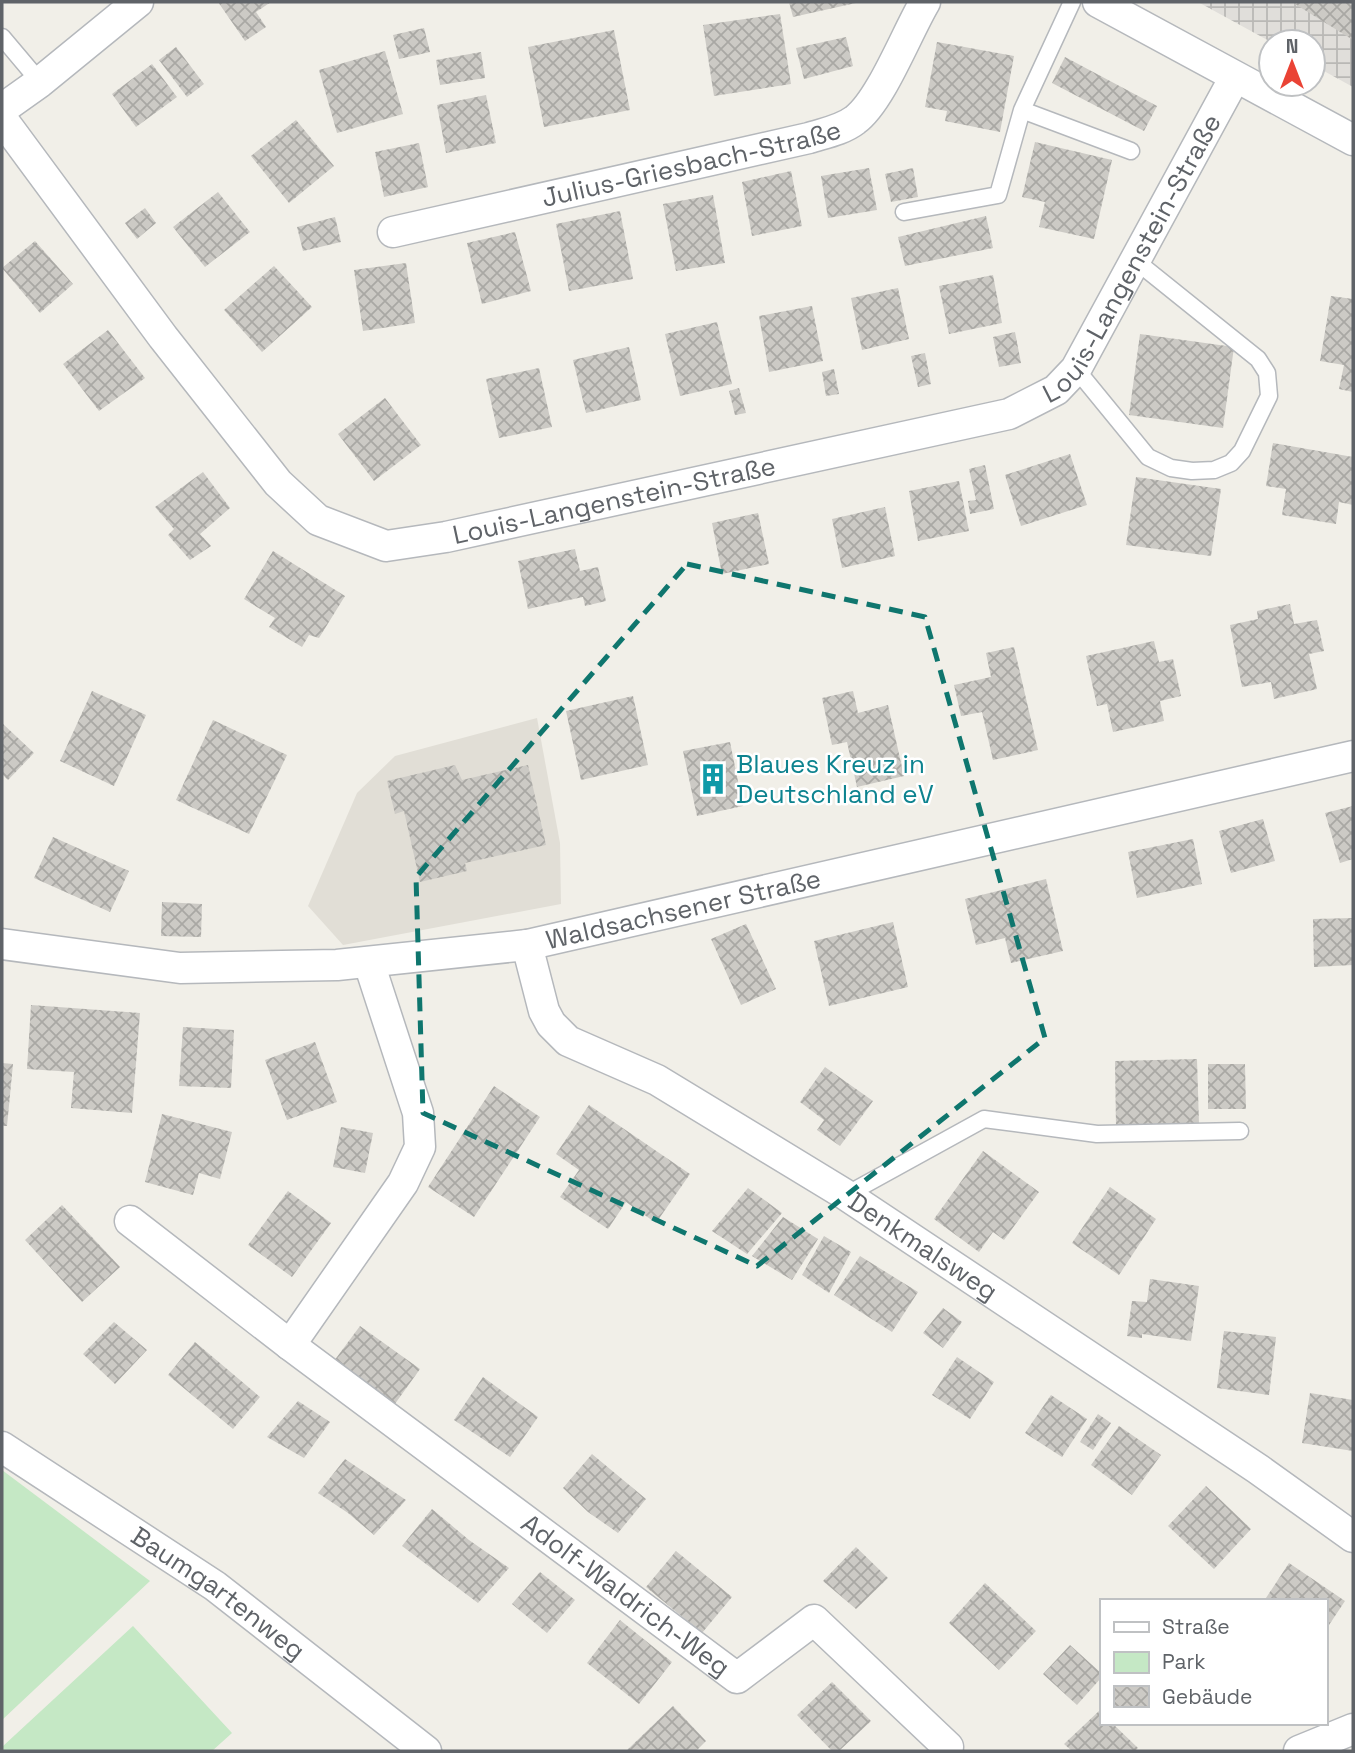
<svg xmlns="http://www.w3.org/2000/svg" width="1355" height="1753" font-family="'Space Grotesk',sans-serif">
<defs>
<pattern id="industrial-grid" width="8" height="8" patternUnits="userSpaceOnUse" patternTransform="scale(1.75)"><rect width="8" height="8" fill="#e0deda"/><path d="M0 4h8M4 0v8" fill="none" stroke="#b9b8b5"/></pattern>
<pattern id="building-cross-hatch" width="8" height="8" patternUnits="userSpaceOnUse" patternTransform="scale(1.75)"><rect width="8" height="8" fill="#cccac5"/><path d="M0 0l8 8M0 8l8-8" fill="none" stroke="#a9a8a4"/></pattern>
</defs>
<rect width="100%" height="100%" fill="#f1efe8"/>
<path fill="url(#industrial-grid)" d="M1198 2H1353V87L1313 65V42H1271Z"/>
<path fill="#e1ded6" d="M537 718 560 843 561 904 343 945 308 906 357 793 395 756Z"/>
<path fill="#c5e8c5" d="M2 1470 150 1581 2 1720Z
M133 1626 232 1733 212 1751H2V1747Z"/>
<path fill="url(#building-cross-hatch)" d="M218 2H271L256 12 266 27 245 41Z
M789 2H856V3L793 17Z
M1299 2H1353V40L1295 4Z
M780 14 791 84 714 96 703 25Z
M424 28 430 52 399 59 393 35Z
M614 30 630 110 544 127 528 47Z
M846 37 853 66 804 79 796 48Z
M937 42 1014 56 1000 132 945 121 947 111 925 107Z
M176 47 204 84 187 97 159 60Z
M385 51 403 114 337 133 319 70Z
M481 52 485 78 440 85 436 60Z
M1065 57 1157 106 1144 131 1052 83Z
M152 64 177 97 136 127 112 94Z
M486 95 496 143 446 153 437 105Z
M296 120 334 166 289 203 251 156Z
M1035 142 1112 160 1094 239 1039 227 1045 202 1022 197Z
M419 143 428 187 384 197 375 152Z
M869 168 877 210 828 218 821 176Z
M913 168 918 197 891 202 885 174Z
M791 171 802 226 752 236 742 182Z
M218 192 250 232 205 267 173 227Z
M713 195 725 263 676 271 663 204Z
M145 208 156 223 137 239 125 223Z
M620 211 633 279 569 291 556 224Z
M986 216 993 248 905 266 898 237Z
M335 217 341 242 303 251 297 227Z
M515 232 531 291 482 304 467 243Z
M35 241 73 284 40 313 2 268Z
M406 263 415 323 363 331 354 270Z
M274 266 312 307 262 352 224 310Z
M993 275 1002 323 949 334 939 286Z
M898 288 909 339 862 350 851 298Z
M1331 296 1353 299V392L1339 389 1344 365 1320 361Z
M812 306 823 361 769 372 759 316Z
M717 322 732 384 680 396 665 334Z
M108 330 145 378 99 411 63 364Z
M1015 332 1021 363 999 367 993 337Z
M1140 334 1234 347 1223 428 1129 415Z
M629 347 641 400 586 413 573 360Z
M925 353 931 384 918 387 911 356Z
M539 368 552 427 499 438 486 379Z
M834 369 839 394 826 396 822 372Z
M739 388 746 413 735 415 729 391Z
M385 398 421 445 374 481 338 434Z
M1273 443 1353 457V505L1339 502 1336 524 1282 515 1286 489 1266 486Z
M1070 454 1087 505 1021 526 1005 475Z
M985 465 994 509 970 514 968 501 976 500 969 469Z
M203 472 230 508 200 534 211 546 190 560 168 535 174 529 155 507Z
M1136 477 1221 489 1211 556 1126 545Z
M959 481 969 531 918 541 909 491Z
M885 507 895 556 842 568 832 519Z
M758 513 769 564 722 574 712 523Z
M575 549 580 571 598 567 606 601 585 606 583 597 528 609 518 561Z
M273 551 345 596 319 638 309 635 302 647 269 627 275 618 244 599Z
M1290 604 1294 624 1317 620 1324 651 1309 654 1317 689 1274 699 1271 682 1242 687 1230 625 1258 619 1257 611Z
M1154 641 1159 662 1173 659 1181 696 1160 701 1164 721 1113 732 1107 704 1097 706 1086 656Z
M1014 647 1038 750 993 760 982 712 961 716 954 685 991 677 986 653Z
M92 691 146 715 114 786 60 761Z
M853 691 858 713 888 705 904 776 857 787 847 742 832 745 822 698Z
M633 696 648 765 581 780 566 711Z
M213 720 287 755 249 834 176 800Z
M2 723 34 753 8 780 2 774Z
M730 742 743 806 697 816 683 751Z
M455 765 462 780 528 765 546 845 465 863 467 871 420 882 404 811 395 814 387 781Z
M1353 806V859L1340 863 1325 813Z
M1263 819 1275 861 1231 873 1219 831Z
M53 837 129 871 110 912 34 878Z
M1193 839 1202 884 1137 898 1128 852Z
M1046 879 1063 951 1011 963 1005 938 976 945 965 899Z
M162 902 202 904 201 937 161 936Z
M1353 918V965L1314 967 1313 919Z
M893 922 908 987 829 1006 814 941Z
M746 924 776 989 741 1005 711 939Z
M31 1005 140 1013 132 1113 71 1108 74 1072 27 1069Z
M183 1027 234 1030 231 1088 179 1086Z
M315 1042 337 1102 287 1120 265 1060Z
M1197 1059 1199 1124 1116 1127 1115 1061Z
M2 1063 13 1064 7 1126H2Z
M1208 1064H1245L1246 1109H1208Z
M825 1067 873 1101 840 1146 817 1130 824 1120 800 1102Z
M494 1086 540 1117 474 1217 428 1187Z
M589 1105 690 1174 656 1223 626 1202 608 1229 560 1197 579 1170 556 1154Z
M162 1114 232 1132 220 1179 199 1173 193 1195 145 1182Z
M341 1127 373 1133 365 1173 333 1167Z
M983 1151 1039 1192 1004 1240 993 1232 979 1252 934 1219Z
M1110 1187 1156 1219 1119 1275 1072 1243Z
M748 1188 782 1213 747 1254 712 1231Z
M288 1191 331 1223 292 1277 248 1245Z
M62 1205 120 1267 82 1302 25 1240Z
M783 1217 818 1239 792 1280 752 1256Z
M824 1236 851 1252 829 1293 802 1275Z
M860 1256 918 1292 892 1332 834 1295Z
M1150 1279 1199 1286 1191 1341 1142 1334V1338L1127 1336 1132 1301 1147 1302Z
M943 1308 962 1322 943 1348 923 1333Z
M114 1322 147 1350 115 1384 83 1354Z
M360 1326 420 1369 392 1408 331 1365Z
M1224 1331 1276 1337 1269 1395 1217 1388Z
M195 1342 260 1397 233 1429 168 1375Z
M957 1357 994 1382 970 1419 932 1395Z
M483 1377 538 1417 510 1457 454 1420Z
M1310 1393 1353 1400V1451L1302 1443Z
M1051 1395 1087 1419 1062 1457 1025 1433Z
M298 1401 330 1422 304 1458 267 1437Z
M1098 1414 1111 1423 1093 1450 1080 1442Z
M1119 1426 1161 1455 1132 1495 1091 1465Z
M592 1454 646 1499 618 1533 588 1512 563 1488Z
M345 1459 406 1500 374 1535 348 1513 318 1493Z
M1206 1486 1251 1529 1214 1569 1168 1526Z
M432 1509 469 1540 509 1568 478 1603 402 1546Z
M856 1547 888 1578 856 1609 823 1581Z
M676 1551 732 1597 702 1633 646 1587Z
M1289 1563 1345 1601 1325 1631V1601H1264Z
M540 1572 575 1600 547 1633 512 1604Z
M985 1583 1036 1631 999 1670 949 1623Z
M620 1620 672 1662 639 1704 587 1663Z
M1070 1645 1101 1673V1678L1077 1705 1043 1674Z
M832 1682 871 1721 839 1751H832L797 1715Z
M673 1706 706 1741 696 1751H626Z
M1099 1711 1101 1713V1723H1112L1138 1748 1135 1751H1072L1064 1744Z"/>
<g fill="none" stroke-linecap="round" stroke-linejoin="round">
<defs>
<path id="lane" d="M2 37 40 82
M1022 110 1131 151
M904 212 998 195 1022 110 1072 2
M1076 369 1148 457 1171 468 1192 471 1214 470 1231 463 1242 451 1269 396 1267 373 1258 359 1136 261
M846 1195 984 1119 1097 1134 1240 1131"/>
<g id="street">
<path d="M1098 2 1353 140"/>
<path d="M2 109 40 82 138 2"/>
<path id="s1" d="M2 119 163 337 278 483 318 520 386 546 446 537 1009 414 1056 390 1076 369 1235 77"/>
<path id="s2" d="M393 232 809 138C825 133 842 130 855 120 881 101 907 32 925 2"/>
<path id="s3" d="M2 944 180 968 337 965 527 945 1353 756"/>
<path id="s4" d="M527 945 544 1011 551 1024 568 1041 657 1080 846 1195 1258 1469 1353 1537"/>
<path id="s5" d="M130 1221 290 1345 737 1678 814 1620 948 1747"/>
<path d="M290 1345 403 1183 420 1147 418 1113 369 963"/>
<path id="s6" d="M2 1447 215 1586 426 1751"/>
<path d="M1299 1751 1353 1729"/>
</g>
</defs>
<use href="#lane" stroke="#b5b8bc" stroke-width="19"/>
<use href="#street" stroke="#b5b8bc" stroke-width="33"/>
<use href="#lane" stroke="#fff" stroke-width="16"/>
<use href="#street" stroke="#fff" stroke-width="30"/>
</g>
<path fill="none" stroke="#0f766e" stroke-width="5" stroke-dasharray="14 9" stroke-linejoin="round" d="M687 564 925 617 1045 1038 757 1266 423 1113 416 877Z"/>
<defs>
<symbol id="building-bare" viewBox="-9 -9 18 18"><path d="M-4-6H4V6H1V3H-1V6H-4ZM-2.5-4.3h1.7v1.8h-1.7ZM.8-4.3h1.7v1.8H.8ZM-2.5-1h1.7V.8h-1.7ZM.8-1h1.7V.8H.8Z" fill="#0f9aa8" stroke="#fff" stroke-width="2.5" paint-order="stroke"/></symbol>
</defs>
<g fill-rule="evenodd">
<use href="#building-bare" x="691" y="757" width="44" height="44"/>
</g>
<g text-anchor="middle" stroke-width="5" stroke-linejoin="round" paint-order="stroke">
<g font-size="26" fill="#5f6368" stroke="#fff">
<text dy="9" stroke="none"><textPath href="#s2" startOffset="306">Julius-Griesbach-Straße</textPath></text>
<text dy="9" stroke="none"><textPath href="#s1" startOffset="1426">Louis-Langenstein-Straße</textPath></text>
<text dy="9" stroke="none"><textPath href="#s1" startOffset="817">Louis-Langenstein-Straße</textPath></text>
<text dy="9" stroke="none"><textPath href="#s3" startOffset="688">Waldsachsener Straße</textPath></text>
<text dy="9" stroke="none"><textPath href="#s4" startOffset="518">Denkmalsweg</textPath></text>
<text dy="9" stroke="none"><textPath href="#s6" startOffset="261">Baumgartenweg</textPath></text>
<text dy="9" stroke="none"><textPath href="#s5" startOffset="621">Adolf-Waldrich-Weg</textPath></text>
</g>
<g font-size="26" fill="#0d838f" stroke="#fff" text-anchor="start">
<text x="736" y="773">Blaues Kreuz in<tspan x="736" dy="30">Deutschland eV</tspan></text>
</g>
</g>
<rect width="1355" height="1753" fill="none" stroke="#5f6368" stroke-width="7"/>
<rect x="1100" y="1599" width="228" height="126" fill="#ffffff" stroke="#bfc1c3" stroke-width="2"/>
<rect x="1114" y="1622" width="35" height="10" fill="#ffffff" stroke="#bfc1c3" stroke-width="2"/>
<text x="1162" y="1634" font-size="21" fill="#5f6368">Straße</text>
<rect x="1114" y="1652" width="35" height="21" fill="#c5e8c5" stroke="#bfc1c3" stroke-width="2"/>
<text x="1162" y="1669" font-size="21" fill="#5f6368">Park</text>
<rect x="1114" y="1686" width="35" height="21" fill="url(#building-cross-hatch)" stroke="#bfc1c3" stroke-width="2"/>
<text x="1162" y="1704" font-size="21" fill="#5f6368">Gebäude</text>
<g transform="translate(1292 63)"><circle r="33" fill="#ffffff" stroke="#bfc1c3" stroke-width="2"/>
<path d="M0-5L12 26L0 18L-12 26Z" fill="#ea4335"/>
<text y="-10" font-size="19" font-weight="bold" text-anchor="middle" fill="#5f6368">N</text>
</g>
</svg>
